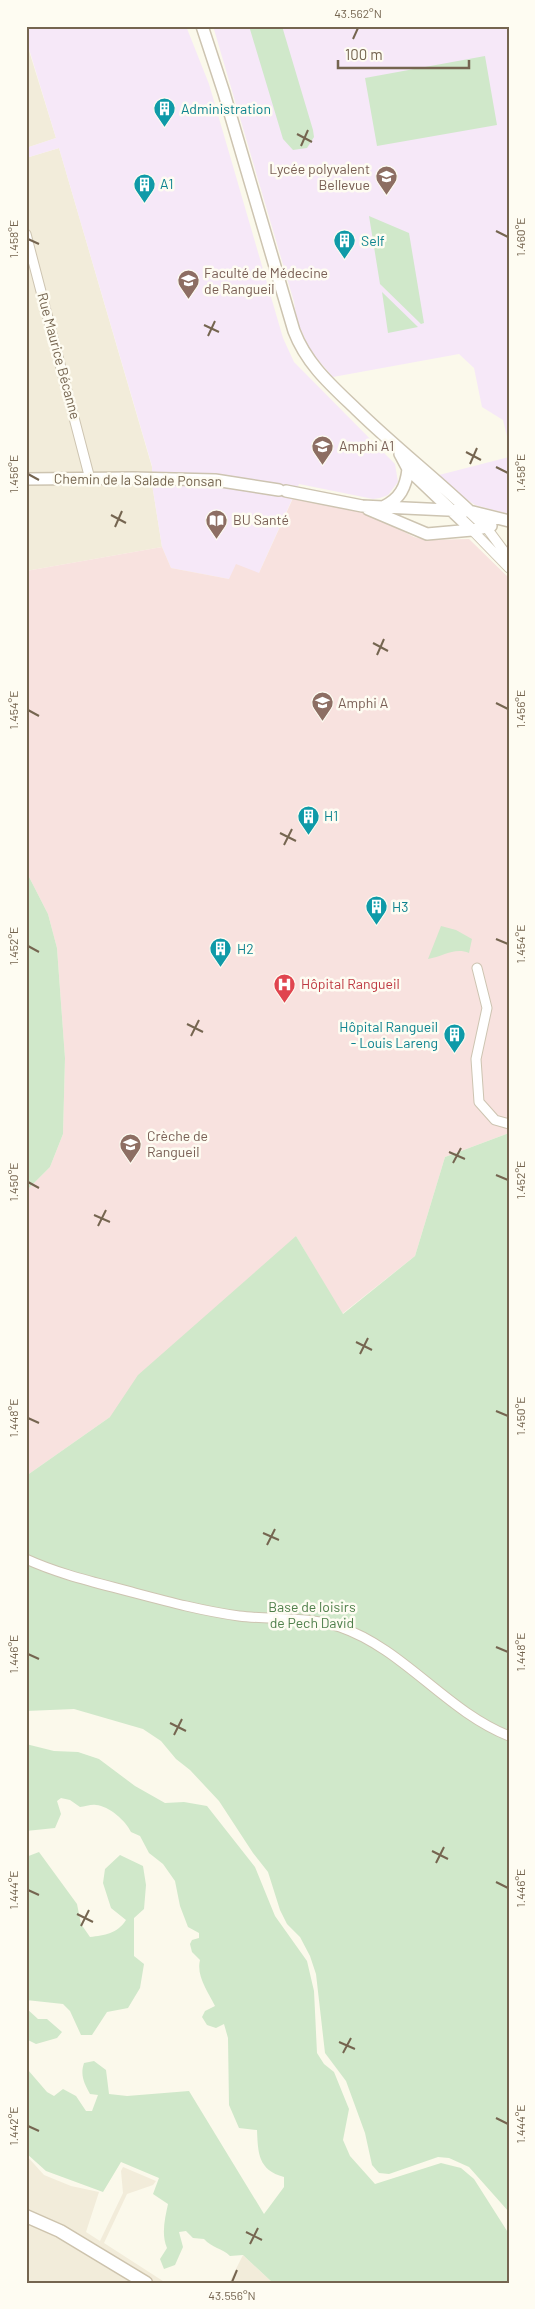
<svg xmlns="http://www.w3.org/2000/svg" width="535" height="2309" font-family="Barlow,sans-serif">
<rect width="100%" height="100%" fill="#fbf9eb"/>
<path fill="#f2ecda" d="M26 41 56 138 26 148Z
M59 148 152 467V484L162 547 26 571V158Z
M26 2155 44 2175 71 2186 99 2192 86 2232 100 2241 123 2193 121 2171 123 2167 156 2181 153 2185 127 2194 104 2243 166 2283H26Z
M243 2255 273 2283H229Z"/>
<path fill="#f6e8f8" d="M26 26H186L209 84 283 338 294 362 395 464 398 482 388 495 380 498 373 499 299 484 259 573 229 579 171 568 162 547 152 484V466L59 148 26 158V148L56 138 26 39Z
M213 26H509V444L503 420 482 407 474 368 459 354 333 377 311 352 297 321 294 302Z
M509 457V514L475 505 460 495 439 475Z"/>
<path fill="#f8e2df" d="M294 496 368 513 414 537 426 540 469 539 509 578V1133L445 1157 415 1256 342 1314 296 1236 202 1442 110 1417 26 1476V1191L50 1167 63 1134 65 1058 57 948 48 914 26 871V571L162 547 171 568 229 579 236 564 259 573Z"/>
<path fill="#d0e8ca" d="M249 26H282L313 130 314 137 307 148 293 150 283 139Z
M485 56 497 125 377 146 365 78Z
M369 216 409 233 424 323 421 324 380 284Z
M382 292 418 327 388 333Z
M26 871 48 914 57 948 65 1058 63 1134 50 1167 26 1191Z
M441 926 456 930 472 939 469 953C454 947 443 957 428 959Z
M509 1133V2212L469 2167 449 2158 438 2157 389 2174 379 2173 372 2165 365 2133 346 2081 325 2053 316 1974 310 1956 300 1937 287 1924 280 1910 268 1872 253 1853 219 1801 190 1770 176 1759 161 1741 143 1729 74 1709 26 1711V1476L110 1417 138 1375 296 1236 343 1314 415 1256 445 1157Z
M26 1744 54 1751 78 1752 99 1759 135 1786 165 1803 184 1802 207 1806 255 1867 275 1916 307 1961 314 1991 317 2053 324 2064 334 2072 349 2109 343 2140 350 2156 375 2184 441 2163 461 2168 474 2179 509 2234V2283H273L243 2255 230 2256C222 2248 212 2248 204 2239L193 2238 186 2231 179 2232 183 2247 175 2265 164 2269 160 2259 167 2248C161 2234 165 2218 168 2204L153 2194 159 2178 121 2162 103 2192 46 2171 26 2153V2046L28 2070 47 2092 54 2096 63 2089 76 2096 86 2111H92L98 2095 90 2094C84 2083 80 2075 84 2063L94 2061 106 2070 109 2094 127 2096 189 2091 264 2214 284 2187V2177C258 2170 258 2153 257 2130L239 2128 229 2105 228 2038 224 2024 216 2028 207 2025 202 2017 205 2011 215 2006C208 1992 196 1976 200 1960L192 1952 190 1944 192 1940 199 1938V1933L188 1927 180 1906 175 1881 163 1864 149 1853 140 1836 131 1832C126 1821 109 1806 96 1805 91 1804 85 1807 80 1807L70 1800 61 1798 57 1801 61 1814 55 1828 26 1831Z
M39 1852 77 1904 81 1924 90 1937C105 1935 117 1934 126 1920L111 1908 103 1883 105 1869 120 1855 143 1866 146 1885 144 1909 134 1918V1956L144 1964 140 1988 128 2008 107 2012 92 2035H81L70 2011 63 2004 26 2000V1857Z
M26 2008 38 2019H47L62 2032 57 2038 36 2044 26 2039Z"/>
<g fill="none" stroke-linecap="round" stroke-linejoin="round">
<defs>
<path id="minor" d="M26 234 90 479
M486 527 509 558
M472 530 509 568
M477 968 487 1008 476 1059 479 1102 495 1120 509 1124
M26 1559C61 1575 98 1583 135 1593 169 1602 203 1611 239 1616 272 1620 308 1616 340 1627 404 1649 446 1711 509 1736"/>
<path id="tertiary" d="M202 26 224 93 294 331C307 365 332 386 358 411 399 451 445 486 486 527
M400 454 408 469 472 530
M26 479 133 478 215 480 279 490
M286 491 362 506 469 511 509 521
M383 507C400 499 406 487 408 469
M368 509 427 534 472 530 491 526"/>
<path id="secondary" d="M26 2216 60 2231 146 2283"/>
</defs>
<use href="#minor" stroke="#cdc4b1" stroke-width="11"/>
<use href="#tertiary" stroke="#cdc4b1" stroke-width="14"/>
<use href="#secondary" stroke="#cdc3ad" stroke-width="15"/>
<use href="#minor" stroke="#fff" stroke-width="9"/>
<use href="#tertiary" stroke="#fff" stroke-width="11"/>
<use href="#secondary" stroke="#fff" stroke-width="12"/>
</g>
<path fill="none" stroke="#756550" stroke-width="2" d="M353 39 358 28M297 134 312 142M301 146 308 130M496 231 508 237M28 239 39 244M204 325 219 332M208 336 215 321M466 452 481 460M470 464 477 448M496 467 508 473M28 474 39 480M111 515 126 523M115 527 122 511M373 643 388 651M377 655 384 639M496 703 508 709M28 710 39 716M280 833 296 841M284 845 292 829M496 939 508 944M28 946 39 952M187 1024 203 1032M191 1036 199 1020M449 1152 465 1159M453 1163 461 1148M496 1175 508 1180M28 1182 39 1188M94 1215 110 1222M98 1226 106 1210M356 1342 372 1350M360 1354 368 1338M496 1411 508 1416M28 1418 39 1423M263 1533 279 1540M267 1545 275 1529M496 1647 508 1652M28 1654 39 1659M170 1723 186 1731M174 1735 182 1719M432 1851 448 1859M436 1863 444 1847M496 1882 508 1888M28 1890 39 1895M77 1914 93 1922M81 1926 89 1910M339 2042 355 2049M343 2053 351 2038M496 2118 508 2124M28 2126 39 2131M246 2232 262 2240M250 2244 258 2228M232 2282 237 2270"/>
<defs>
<symbol id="building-pin" viewBox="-11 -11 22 30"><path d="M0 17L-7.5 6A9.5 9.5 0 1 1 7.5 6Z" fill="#0f9aa8" stroke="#fefcf2"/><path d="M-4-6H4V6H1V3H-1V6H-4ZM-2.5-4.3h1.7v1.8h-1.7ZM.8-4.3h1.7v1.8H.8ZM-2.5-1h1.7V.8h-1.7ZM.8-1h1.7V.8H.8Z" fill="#fff"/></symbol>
<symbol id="school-pin" viewBox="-11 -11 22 30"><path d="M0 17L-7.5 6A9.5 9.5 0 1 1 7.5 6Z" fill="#8d6e63" stroke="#fefcf2"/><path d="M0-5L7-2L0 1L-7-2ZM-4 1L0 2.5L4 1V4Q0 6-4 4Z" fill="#fff"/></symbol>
<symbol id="university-pin" viewBox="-11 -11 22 30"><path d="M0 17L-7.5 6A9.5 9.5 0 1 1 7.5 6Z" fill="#8d6e63" stroke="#fefcf2"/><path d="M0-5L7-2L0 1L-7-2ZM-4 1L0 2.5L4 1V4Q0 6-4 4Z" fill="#fff"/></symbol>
<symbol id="library-pin" viewBox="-11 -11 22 30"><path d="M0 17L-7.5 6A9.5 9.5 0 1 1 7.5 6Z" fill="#8d6e63" stroke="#fefcf2"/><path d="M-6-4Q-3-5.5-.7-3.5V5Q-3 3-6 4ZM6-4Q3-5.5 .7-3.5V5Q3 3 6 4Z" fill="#fff"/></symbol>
<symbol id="hospital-pin" viewBox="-11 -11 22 30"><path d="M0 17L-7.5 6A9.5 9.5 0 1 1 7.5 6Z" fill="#e0444e" stroke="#fefcf2"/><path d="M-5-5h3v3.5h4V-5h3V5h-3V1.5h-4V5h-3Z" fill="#fff"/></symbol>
</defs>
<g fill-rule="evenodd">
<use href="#building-pin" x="152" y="96" width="25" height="34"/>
<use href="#school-pin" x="374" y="164" width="25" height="34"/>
<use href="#building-pin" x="132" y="172" width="25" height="34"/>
<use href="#building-pin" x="332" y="228" width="25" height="34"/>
<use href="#university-pin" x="176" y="268" width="25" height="34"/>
<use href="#university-pin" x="310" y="434" width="25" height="34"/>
<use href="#library-pin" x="204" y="508" width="25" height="34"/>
<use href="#university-pin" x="310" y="690" width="25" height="34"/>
<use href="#building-pin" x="296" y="804" width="25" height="34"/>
<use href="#building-pin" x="364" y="894" width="25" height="34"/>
<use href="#building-pin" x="208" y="936" width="25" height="34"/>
<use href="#hospital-pin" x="272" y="972" width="25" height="34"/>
<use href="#building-pin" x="442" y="1022" width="25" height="34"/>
<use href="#school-pin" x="118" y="1132" width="25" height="34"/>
</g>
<g text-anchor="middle" stroke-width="5" stroke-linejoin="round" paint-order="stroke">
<g font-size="14" fill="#0d838f" stroke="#fefcf2" text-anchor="start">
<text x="181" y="114">Administration</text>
<text x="160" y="189">A1</text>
<text x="361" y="246">Self</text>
<text x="324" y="821">H1</text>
<text x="392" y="912">H3</text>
<text x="237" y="954">H2</text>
<text x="438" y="1032" text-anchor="end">Hôpital Rangueil<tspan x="438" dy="16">- Louis Lareng</tspan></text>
</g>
<g font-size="14" fill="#785e54" stroke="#fefcf2" text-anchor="start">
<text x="370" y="174" text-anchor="end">Lycée polyvalent<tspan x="370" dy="16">Bellevue</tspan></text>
<text x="204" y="278">Faculté de Médecine<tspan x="204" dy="16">de Rangueil</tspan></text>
<text x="339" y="451">Amphi A1</text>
<text x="233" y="525">BU Santé</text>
<text x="338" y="708">Amphi A</text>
<text x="147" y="1141">Crèche de<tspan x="147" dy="16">Rangueil</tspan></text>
</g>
<g font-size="14" fill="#756550" stroke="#fefcf2">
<text transform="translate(59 356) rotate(75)" y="5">Rue Maurice Bécanne</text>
<text transform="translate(138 480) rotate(1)" y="5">Chemin de la Salade Ponsan</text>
</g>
<g font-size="14" fill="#be3a42" stroke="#fefcf2" text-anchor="start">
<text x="301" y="989">Hôpital Rangueil</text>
</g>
<g font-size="14" fill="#4f7f4b" stroke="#fefcf2">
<text x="312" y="1612">Base de loisirs<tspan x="312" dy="16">de Pech David</tspan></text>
</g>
</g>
<rect width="535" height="2309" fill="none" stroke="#fefcf2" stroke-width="55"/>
<path d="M338 60v8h131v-8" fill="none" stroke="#756550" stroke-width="2.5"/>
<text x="345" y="60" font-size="15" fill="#756550" stroke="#fefcf2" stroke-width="4" paint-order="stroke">100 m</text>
<rect x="28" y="28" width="480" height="2254" fill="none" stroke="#756550" stroke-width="2"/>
<g font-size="12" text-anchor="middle" fill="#756550">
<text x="358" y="18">43.562°N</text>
<text transform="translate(521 237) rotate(-90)" y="4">1.460°E</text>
<text transform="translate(14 239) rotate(-90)" y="4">1.458°E</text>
<text transform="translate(521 473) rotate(-90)" y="4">1.458°E</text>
<text transform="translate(14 474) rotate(-90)" y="4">1.456°E</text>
<text transform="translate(521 709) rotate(-90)" y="4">1.456°E</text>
<text transform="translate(14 710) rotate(-90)" y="4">1.454°E</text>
<text transform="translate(521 944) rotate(-90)" y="4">1.454°E</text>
<text transform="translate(14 946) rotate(-90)" y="4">1.452°E</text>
<text transform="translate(521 1180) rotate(-90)" y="4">1.452°E</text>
<text transform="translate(14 1182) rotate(-90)" y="4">1.450°E</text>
<text transform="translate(521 1416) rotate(-90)" y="4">1.450°E</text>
<text transform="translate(14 1418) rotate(-90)" y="4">1.448°E</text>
<text transform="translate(521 1652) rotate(-90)" y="4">1.448°E</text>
<text transform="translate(14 1654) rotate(-90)" y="4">1.446°E</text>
<text transform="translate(521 1888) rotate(-90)" y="4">1.446°E</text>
<text transform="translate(14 1890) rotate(-90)" y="4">1.444°E</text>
<text transform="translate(521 2124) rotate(-90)" y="4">1.444°E</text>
<text transform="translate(14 2126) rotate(-90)" y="4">1.442°E</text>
<text x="232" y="2300">43.556°N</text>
</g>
</svg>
